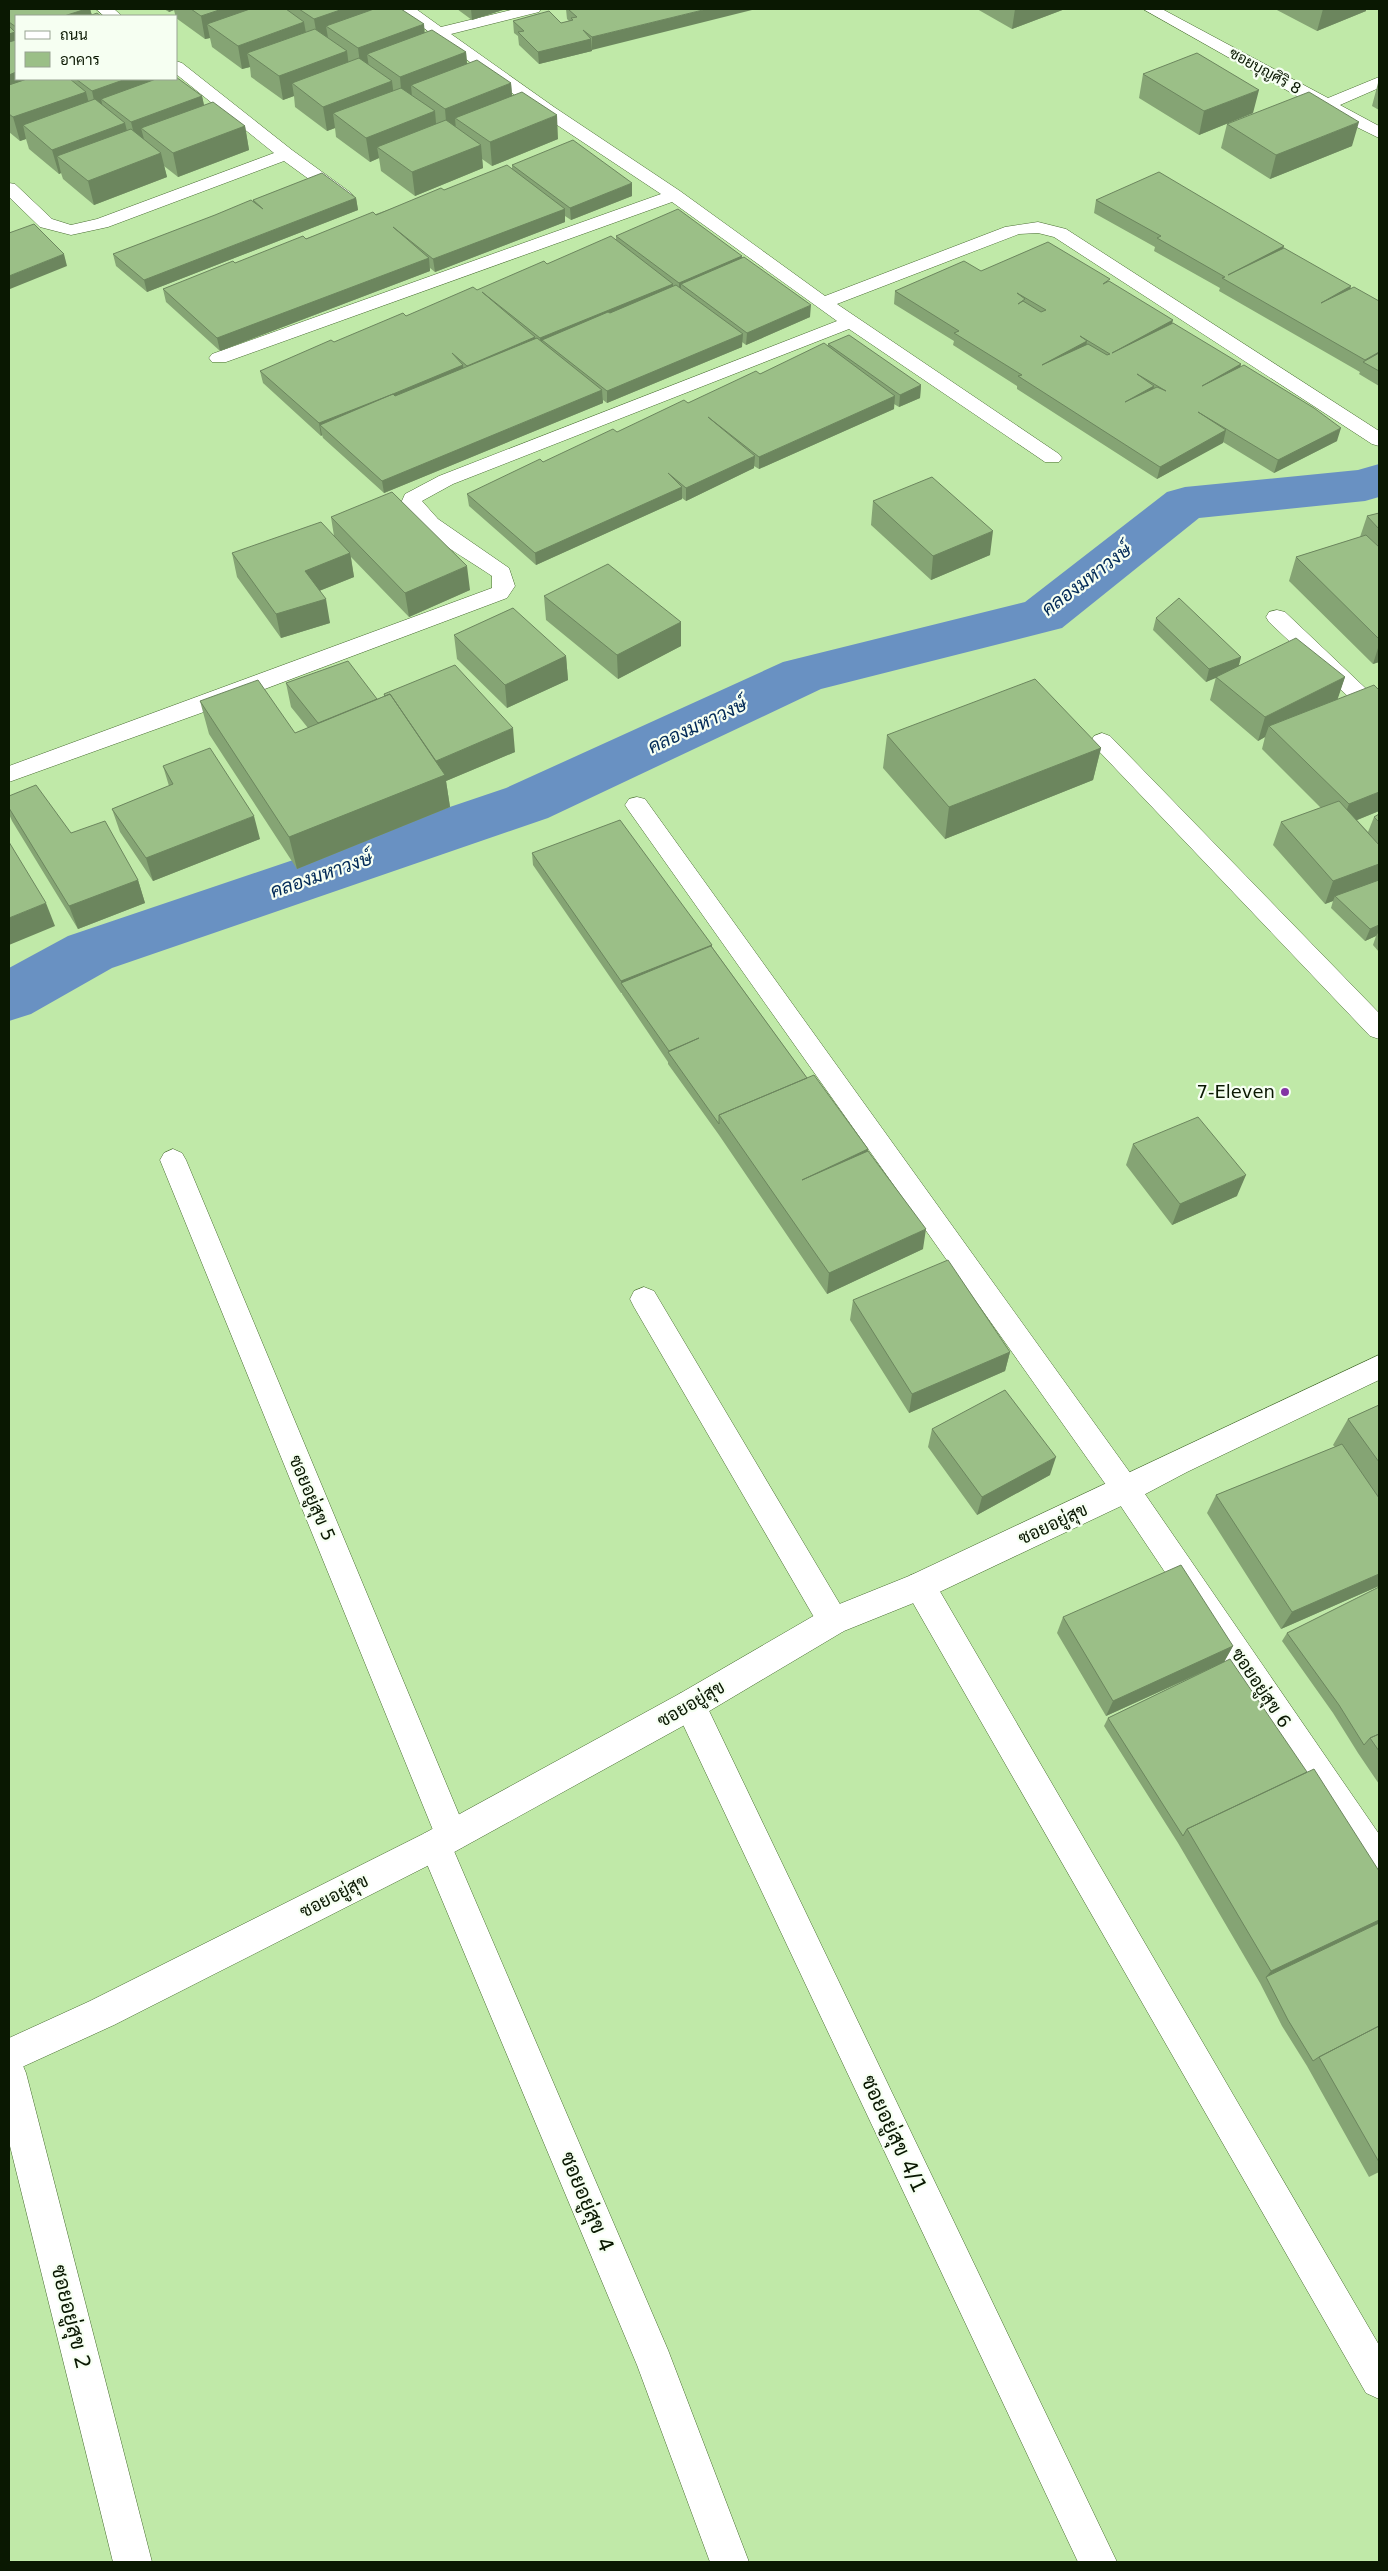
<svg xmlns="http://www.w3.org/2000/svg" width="1388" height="2571" font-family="'DejaVu Sans',Sarabun,sans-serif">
<rect width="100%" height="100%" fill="#c0e9a8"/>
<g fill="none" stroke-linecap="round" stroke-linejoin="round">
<path fill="#6991c2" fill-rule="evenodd" d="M1379 464V497L1365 501 1199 518 1062 628 821 689 548 818 112 968 31 1014 9 1021V968L68 936 506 788 783 662 1025 602 1167 492 1185 487 1358 470Z"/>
<defs>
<path id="service" d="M644 1287 654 1291 844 1611 848 1621 844 1631 833 1635 822 1631 634 1307 630 1299 634 1291Z"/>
<path id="minor" d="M96 9H114L122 16H104Z
M398 9H416L441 27 515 9H541L539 12 451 34 554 107 680 191 825 296 1005 227 1038 222 1066 229 1379 431V446L1372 444 1054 237 1038 233 1019 234 837 304 1059 454 1062 458 1059 462H1045L849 329 453 484 422 501 438 519 509 568 515 586 507 598 201 713 9 782V766L492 588V576C461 555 422 535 401 503L405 494 439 476 837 321 672 202 226 362H212L209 358 212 354 661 194 542 115Z
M1143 9H1162L1328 98 1379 77V88L1340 105 1379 126V138L1320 109Z
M176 61 182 63 292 150 351 193 354 197 351 201H339L284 161 108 227 71 235 40 227 9 197V183L15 184 52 219 71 225 97 219 274 153 176 74Z
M1277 610 1285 612 1379 701V721L1371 718 1269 622 1266 617 1269 612Z
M1102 733 1110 736 1379 1013V1039L1370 1036 1094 746 1091 741 1094 736Z
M637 797 645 799 1136 1481 1379 1834V1878L1367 1874 1116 1499 629 811 625 805 629 799Z
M173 1149 182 1153 186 1160 468 1836 463 1847 454 1851 668 2350 749 2562H710L637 2365 419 1845 423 1834 433 1830 160 1160 164 1153Z
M920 1572 931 1576 1379 2345V2399L1366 2393 909 1596 905 1586 909 1576Z
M690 1690 701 1694 1117 2562H1078L679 1716 674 1705 679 1694Z
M9 2056 21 2061 26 2073 152 2562H113L9 2142Z"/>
<path id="tertiary" d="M1379 1355V1380L1187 1472 1136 1499 931 1596 844 1631 701 1716 447 1856 114 2025 9 2073V2038L90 2001 423 1834 679 1694 822 1611 909 1576Z"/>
</defs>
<use href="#service" stroke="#486c31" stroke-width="1"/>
<use href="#minor" stroke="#486c31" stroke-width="1"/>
<use href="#tertiary" stroke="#486c31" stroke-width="1"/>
<use href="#service" fill="#fff" fill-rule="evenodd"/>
<use href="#minor" fill="#fff" fill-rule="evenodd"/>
<use href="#tertiary" fill="#fff" fill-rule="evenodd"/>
</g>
<path fill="#85a474" d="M9 9H90L92 15 101 16H16V79H176L202 96 204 105 245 126 249 150 178 177 164 166 167 177 94 205 63 179 61 173 59 174 29 149 26 139 20 141 9 132Z
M164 9H401L424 33 466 52 467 64 511 83 512 95 558 139 492 166 482 159 483 168 415 196 381 171 379 158 370 162 336 137 335 128 327 131 295 107 294 96 283 100 251 77 250 67 242 69 212 47 210 38 205 39 176 18 174 10 169 12Z
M457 9H506L472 20Z
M566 9H613L592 49V51L539 64 519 45 518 36 514 33 513 21 561 23 569 21 567 19Z
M977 9H1065L1012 29Z
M1275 9H1366V11L1317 31Z
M1143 74 1253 113 1199 135 1139 98Z
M1379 82V110L1372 106 1378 83Z
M1227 124 1352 146 1270 179 1221 148Z
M512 165 632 196 571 220 565 216V222L435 272 430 268V271L220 351 166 302 163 289 444 190 512 169Z
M356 198 358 210 147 292 116 266 113 254 253 202V200Z
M1096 200 1284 246 1283 249 1351 289 1379 301V386L1359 374 1360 372 1219 291 1220 288 1154 251 1155 247 1094 213Z
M616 236 742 256 741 258 810 317 746 345 742 342V347L607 403 603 400V403L384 493 323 438 322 435 321 436 263 383 260 371 547 264 616 240Z
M981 271 1110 282 1172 324 1241 364 1240 367 1337 441 1274 473 1223 442 1157 479 1017 389V386L953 345 954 341 894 304 895 291Z
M828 344 921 385 920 398 899 407 894 404V409L759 469 754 466V468L686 501 682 498V499L536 565 469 506 467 494 828 346Z
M873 501 990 555 931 580 871 525Z
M1379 513V662L1373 664 1289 581 1296 557 1360 537 1367 516Z
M331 517 470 590 409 617 351 557 354 577 319 591 330 623 281 638 237 577 232 553 334 536Z
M544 596 681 622V646L618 679 546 620Z
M1156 618 1241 657 1238 666 1345 677 1337 699 1379 811 1357 820 1368 832 1374 817 1379 814V952L1373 945 1376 936 1365 941 1331 908 1333 901 1325 904 1273 845 1281 822 1321 808 1262 749 1265 737 1258 741 1210 700 1216 677 1206 682 1153 630Z
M454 635 566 656 568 680 507 708 457 659Z
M286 683 377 699 384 696V694L515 752 446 781 450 807 297 869 209 734 200 701 295 733 308 728 291 707Z
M887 735 1101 748 1093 780 945 839 883 768Z
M163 766 260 839 153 881 120 832 112 809 169 786Z
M9 796 71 833 138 880 145 903 78 929 12 821 9 814Z
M532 853 712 945V947L807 1078 868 1149V1151L923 1249 827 1294 719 1135 668 1064V1062L622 994V993H621L533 865Z
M1133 1144 1237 1196 1172 1225 1126 1165Z
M853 1300 1010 1352 1005 1371 909 1413 850 1320Z
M1379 1405V1586L1281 1629 1207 1513 1216 1495 1335 1447 1333 1445 1348 1419Z
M932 1429 1050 1475 977 1515 928 1447Z
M1379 1588V1784L1358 1753 1333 1713 1282 1641 1287 1633Z
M1063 1617 1233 1646 1224 1662 1379 1871V2172L1369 2177 1307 2066 1282 2026 1260 1983 1178 1843 1104 1726 1108 1718 1206 1671 1106 1716 1057 1633Z"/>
<path fill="#6c865e" d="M86 9H90L92 16H64Z
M168 9H174V10L169 12Z
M222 9H270L207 24 210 38 205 39 201 16Z
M343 9H380L326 26 328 38 318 42 314 19Z
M471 9H506L472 20Z
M707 9H756L592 50V37Z
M1015 9H1065L1012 29Z
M1323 9H1366V11L1317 31Z
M304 22 308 45 247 53 250 67 242 69 238 46Z
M424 24 426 47 367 54 369 68 361 71 358 48Z
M15 32 16 36V57L9 59V34Z
M591 39 592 51 539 64 538 52Z
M347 51 350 75 292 83 294 96 283 100 279 76Z
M466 52 468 75 411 85 412 97 402 101 400 77Z
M16 72V79H56L9 101V75Z
M126 79H165L101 99 104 112 97 115 92 91Z
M392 81 395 105 333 113 335 128 327 131 323 107Z
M511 83 513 107 455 118 456 130 447 133 445 109Z
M1259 90 1253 113 1199 135 1204 111Z
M86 92 92 115 23 125 26 139 20 141 13 117Z
M202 96 207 120 141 128 145 143 137 146 131 122Z
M435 111 437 135 377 147 379 158 370 162 366 138Z
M557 115 558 139 492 166 490 142Z
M1359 122 1352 146 1270 179 1276 155Z
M125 123 131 147 57 156 61 173 59 174 52 150Z
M245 126 249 150 178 177 173 153Z
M481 145 483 168 415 196 412 172Z
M161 153 167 177 94 205 88 181Z
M632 183V196L571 220 570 208Z
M356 198 358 210 147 292 144 280Z
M565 209V222L435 272 433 259Z
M1284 246 1280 258 1228 275Z
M64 254 67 266 10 289 9 283V276Z
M742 256 741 269 681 284V294L679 295V283Z
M429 258 430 271 220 351 217 338Z
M673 284V296L542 340 543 350 541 351 540 338Z
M1351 286 1348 299 1321 303Z
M811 305 810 317 746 345 747 333Z
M1173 320 1170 333 1112 353Z
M743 334 742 347 607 403V391Z
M535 337 536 350 468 378 467 366Z
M1087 341 1085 354 1042 365Z
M1379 352V362H1364L1365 360Z
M1241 364 1238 377 1202 386Z
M463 365 464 377 395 407 393 394Z
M921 385 920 398 899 407 900 395Z
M1154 386 1152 398 1125 402Z
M602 390 603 403 384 493 382 481Z
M393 394 320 425 322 435 321 436 319 423Z
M895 396 894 409 759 469V457Z
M1341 428 1337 441 1274 473 1278 460Z
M1226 430 1223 443 1157 479 1160 467Z
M755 456 754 468 686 501V488Z
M682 487V499L536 565 535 553Z
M993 531 990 555 931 580 933 556Z
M350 553 354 577 309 595 305 571Z
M467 566 470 590 409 617 405 593Z
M326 599 330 623 281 638 276 614Z
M681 622V646L618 679 617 655Z
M1379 645V662L1373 664Z
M566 656 568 680 507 708 505 685Z
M1241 657 1238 669 1206 682 1209 669Z
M1345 677 1337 701 1269 726 1265 737 1258 741 1265 717Z
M513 728 515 752 446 781 450 807 297 869 289 837 432 763Z
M1101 748 1093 780 945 839 949 807Z
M1379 792V811L1340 827 1349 804Z
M254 816 260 839 153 881 146 858Z
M1379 864V883L1335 896 1333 901 1325 904 1333 881Z
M138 880 145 903 78 929 69 906Z
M46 903 55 926 9 945V918Z
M1379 925V935L1378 933 1376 936 1365 941 1370 929Z
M712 945V957L621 983V993V981Z
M868 1149 865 1170 802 1180Z
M1246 1175 1237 1196 1172 1225 1180 1204Z
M926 1229 923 1249 827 1294 829 1273Z
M1010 1352 1005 1371 909 1413 912 1394Z
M1056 1457 1050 1475 977 1515 982 1497Z
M1379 1574V1586L1281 1629 1292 1612Z
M1233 1646 1224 1662 1106 1716 1113 1701Z
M1379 1920V1926L1266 1977 1271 1971Z"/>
<path fill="#9bbf87" stroke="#6c865e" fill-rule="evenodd" d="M9 9H86L64 16H16V27L9 22Z
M191 9H222L201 16Z
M250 9H286L304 22 238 46 207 24Z
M299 9H343L314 19Z
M374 9H401L424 24 358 48 326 26Z
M568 9H707L592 37 583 30 591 39 538 52 518 32 524 31 513 21 549 11 561 23 573 20 571 18 577 17Z
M97 13 101 16H89Z
M9 26 15 32 9 34Z
M315 29 347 51 279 76 247 53Z
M432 30 466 52 400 77 367 54Z
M16 40V72L9 75V42Z
M1197 53 1259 90 1204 111 1143 74Z
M359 58 392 81 323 107 292 83Z
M477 60 511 83 445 109 411 85Z
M176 77 202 96 131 122 101 99 156 79H176Z
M27 79H70L86 92 13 117 9 114V85Z
M76 79H126L92 91Z
M401 88 435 111 366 138 333 113Z
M522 92 557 115 490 142 455 118Z
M1309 92 1359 122 1276 155 1227 124Z
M95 99 125 123 52 150 23 125Z
M213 102 245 126 173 153 141 128Z
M446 120 481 145 412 172 377 147Z
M131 129 161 153 88 181 57 156Z
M573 140 632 183 570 208 512 165Z
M507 165 565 209 433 259 393 227 429 258 217 338 163 289 233 261 235 263 303 236 306 239 373 212 376 215 441 188 444 190Z
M1159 172 1284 246 1228 275 1284 248 1351 286 1321 303 1354 287 1379 301V352L1365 360 1222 278 1225 277 1157 238 1161 236 1096 200Z
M322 173 356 198 144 280 113 254 215 215 251 200 263 209 253 200Z
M678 209 742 256 679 283 616 236Z
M34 224 64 254 9 276V233Z
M611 236 673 284 540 338 482 292 535 337 467 366 452 353 463 365 393 394 395 396 537 338 602 390 382 481 320 425 393 394 319 423 260 371 331 340 334 342 403 313 406 316 473 287 477 290 544 261 547 264Z
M1048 242 1110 279 1103 284 1109 281 1173 320 1112 353 1173 323 1241 364 1202 386 1244 365 1314 408 1341 428 1278 460 1198 412 1226 430 1160 467 1018 376 1022 375 954 333 959 331 895 291 964 261 981 271ZM1017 293 1046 310 1041 312 1023 301 1018 304 1025 299ZM1080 336 1110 354 1107 355 1088 344 1042 365 1087 341ZM1137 374 1166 391 1157 387 1125 402 1154 386Z
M744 257 811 305 747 333 681 284Z
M676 285 743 334 607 391 542 340 608 312 610 313Z
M849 335 921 385 900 395 828 344Z
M824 343 895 396 759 457 708 417 755 456 686 488 668 473 682 487 535 553 467 494 540 459 543 462 613 429 617 432 684 400 688 403 756 371 760 374Z
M1379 353V371L1363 362Z
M932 477 993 531 933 556 873 501Z
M392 492 467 566 405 593 331 517Z
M1379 513V529L1367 516Z
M321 522 350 553 305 571 326 599 276 614 232 553Z
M1366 535 1379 547V639L1296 557Z
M608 564 681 622 617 655 544 596Z
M1179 598 1241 657 1209 669 1156 618Z
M513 608 566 656 505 685 454 635Z
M1296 638 1345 677 1265 717 1216 677Z
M348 661 377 699 318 723 286 683Z
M455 665 513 728 436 761 390 694 385 696 384 694Z
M1035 679 1101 748 949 807 887 735Z
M258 680 295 733 390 694 445 775 289 837 200 701Z
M1374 685 1379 690V792L1349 804 1269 726Z
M210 748 254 816 146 858 112 809 173 784 163 766Z
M36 785 71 833 105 821 138 880 69 906 9 808V796Z
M1339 801 1379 845V864L1333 881 1281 822Z
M1379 814V822L1374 817Z
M620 820 712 945 621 981 532 853Z
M9 842 46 903 9 918Z
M1379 880V925L1370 929 1335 896Z
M711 946 807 1078 719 1115V1124L668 1052 699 1038 669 1051 621 983Z
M814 1075 868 1149 802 1180 868 1151 926 1229 829 1273 719 1115Z
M1198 1117 1246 1175 1180 1204 1133 1144Z
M948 1260 1010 1352 912 1394 853 1300Z
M1005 1390 1056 1457 982 1497 932 1429Z
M1379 1405V1462L1348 1419Z
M1342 1444 1379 1498V1574L1292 1612 1216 1495Z
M1181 1565 1233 1646 1113 1701 1063 1617Z
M1379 1587V1734L1370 1738 1364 1745 1339 1705 1287 1633Z
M1230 1659 1307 1772 1187 1829 1183 1836 1108 1718Z
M1379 1734V1751L1370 1738Z
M1314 1769 1379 1871V1920L1271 1971 1187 1829Z
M1379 1923V2026L1319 2057 1313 2061 1288 2020 1266 1977Z
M1379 2026V2162L1319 2057Z"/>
<circle fill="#8334a4" stroke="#f6fff2" stroke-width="2" cx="1285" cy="1092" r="5"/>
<g text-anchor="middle" stroke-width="4.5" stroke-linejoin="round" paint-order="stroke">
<g font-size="15" fill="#0a1802" stroke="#f6fff2">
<text transform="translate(1265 71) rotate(29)" y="5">ซอยบุญศิริ 8</text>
</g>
<g font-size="18" fill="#0a1802" stroke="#f6fff2" text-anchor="end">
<text x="1275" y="1098">7-Eleven</text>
</g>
<g font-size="18" fill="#0a1802" stroke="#f6fff2">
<text transform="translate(312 1498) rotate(67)" y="6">ซอยอยู่สุข 5</text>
<text transform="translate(1053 1524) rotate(-25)" y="6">ซอยอยู่สุข</text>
<text transform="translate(1261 1688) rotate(56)" y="6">ซอยอยู่สุข 6</text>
<text transform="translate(691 1704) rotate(-30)" y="6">ซอยอยู่สุข</text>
<text transform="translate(334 1896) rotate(-27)" y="6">ซอยอยู่สุข</text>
</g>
<g font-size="19" font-style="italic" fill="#002956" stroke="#f6fff2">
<text transform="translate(1086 579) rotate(-37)" y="7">คลองมหาวงษ์</text>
<text transform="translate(697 725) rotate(-25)" y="7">คลองมหาวงษ์</text>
<text transform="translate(321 874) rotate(-19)" y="7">คลองมหาวงษ์</text>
</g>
<g font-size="21" fill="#0a1802" stroke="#f6fff2">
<text transform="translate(894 2134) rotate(65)" y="7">ซอยอยู่สุข 4/1</text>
<text transform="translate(587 2202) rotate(67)" y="7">ซอยอยู่สุข 4</text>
<text transform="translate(71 2317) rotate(76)" y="7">ซอยอยู่สุข 2</text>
</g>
</g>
<rect width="1388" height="2571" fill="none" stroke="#0a1802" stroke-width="20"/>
<rect x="15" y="15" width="162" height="65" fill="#f6fff2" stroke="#98a392"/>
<rect x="25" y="31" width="25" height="8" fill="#ffffff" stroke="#98a392"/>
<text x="60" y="40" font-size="15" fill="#0a1802">ถนน</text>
<rect x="25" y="52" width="25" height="15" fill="#9bbf87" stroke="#98a392"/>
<text x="60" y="65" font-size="15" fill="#0a1802">อาคาร</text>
</svg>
